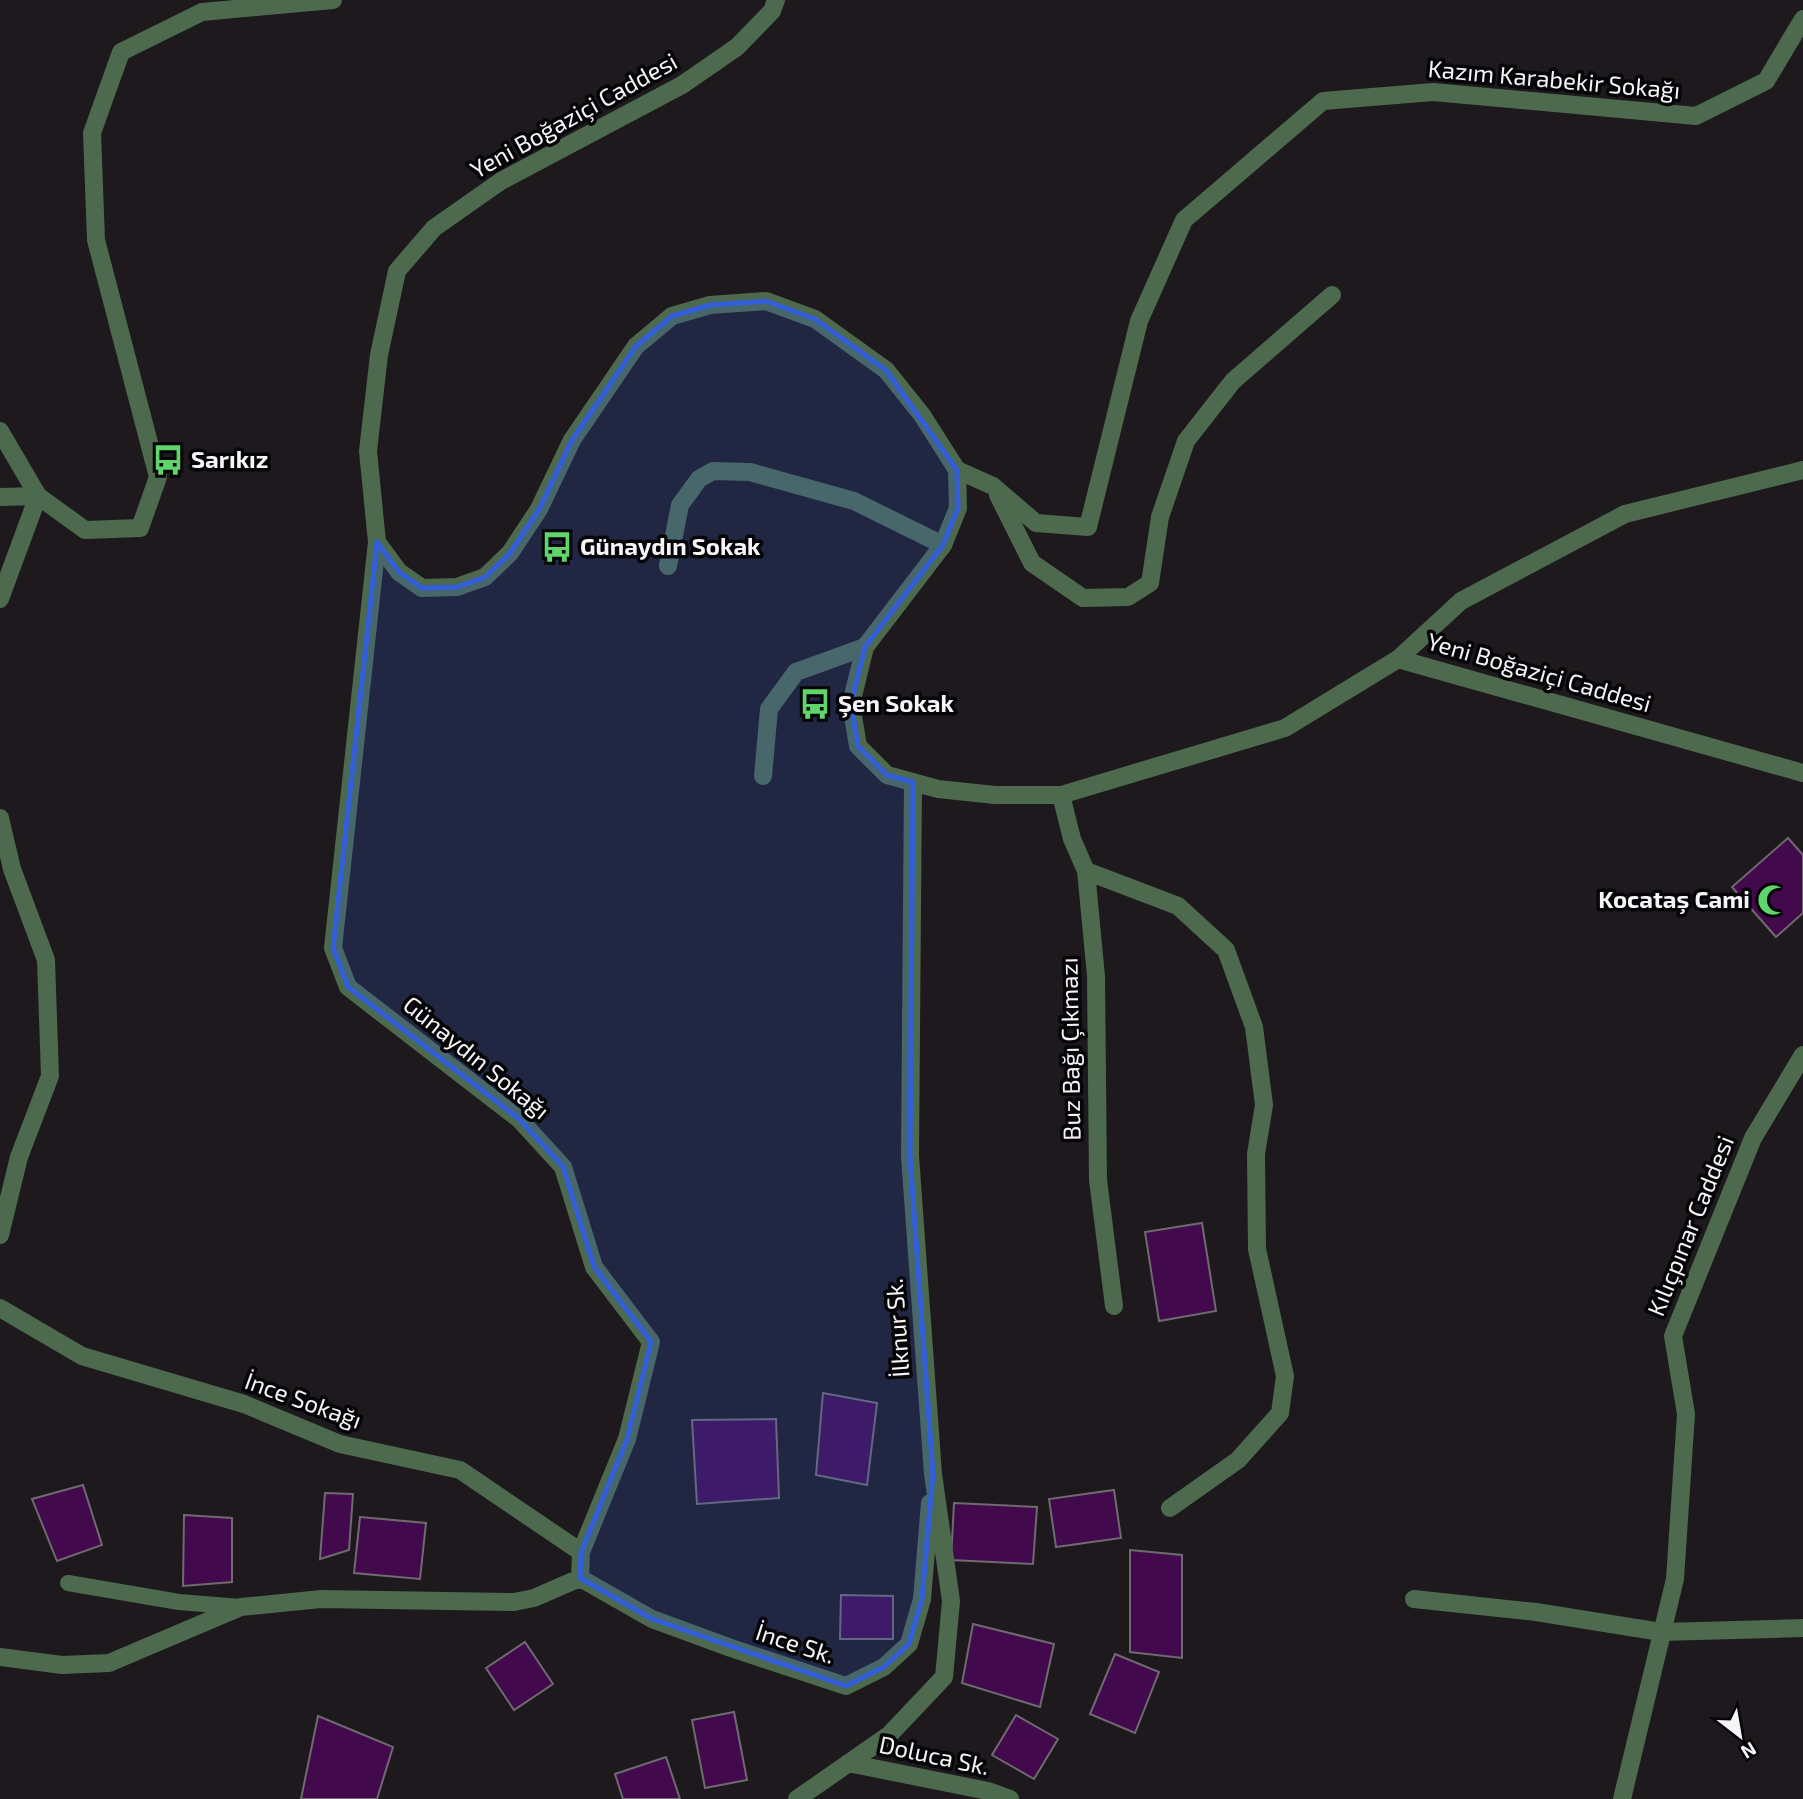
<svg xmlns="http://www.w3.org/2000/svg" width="1803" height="1799" font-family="'Exo 2',sans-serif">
<rect width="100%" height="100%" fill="#1d191d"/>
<path fill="#420a4d" stroke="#6e6a6f" stroke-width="2" d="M1788 838 1803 855V913L1776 937 1732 887Z
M1202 1223 1216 1311 1159 1321 1145 1232Z
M823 1393 877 1403 867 1485 816 1475Z
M776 1419 779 1498 697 1504 692 1420Z
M83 1485 102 1545 57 1561 32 1499Z
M1114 1490 1121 1538 1056 1547 1049 1499Z
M325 1493 353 1494 349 1550 320 1559Z
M954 1503 1037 1507 1033 1564 951 1560Z
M184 1515 232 1518V1582L183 1586Z
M360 1517 426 1523 420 1579 354 1573Z
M1130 1550 1182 1555V1658L1130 1652Z
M841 1595 893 1596V1639H840Z
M973 1624 1054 1644 1040 1707 962 1683Z
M525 1642 553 1684 514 1710 486 1668Z
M1115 1654 1159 1672 1135 1733 1090 1714Z
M734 1712 747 1780 705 1788 692 1720Z
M1016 1715 1058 1739 1034 1779 992 1755Z
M318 1716 393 1747 377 1799H301Z
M666 1757 680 1799H623L615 1774Z"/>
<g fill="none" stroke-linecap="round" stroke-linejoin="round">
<path stroke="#4d694e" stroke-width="16" d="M68 1583 179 1602 241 1607"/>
<path stroke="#4d694e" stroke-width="18" d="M957 470 993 486 1036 523 1088 527 1139 321 1184 220 1323 101 1433 92 1696 116 1766 81 1803 19
M998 495 1032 563 1083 598 1128 597 1150 583 1160 517 1186 441 1233 381 1332 295
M0 497 38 496 0 599
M377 542 333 948 348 987 519 1119 563 1167 594 1267 651 1342 627 1439 581 1552 580 1578
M668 566 680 505 699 479 713 471 750 472 854 501 943 545
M1398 659 1461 601 1625 514 1803 470
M763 776 769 709 796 672 865 647
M1061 795 1072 839 1086 871 1096 976 1098 1180 1114 1306
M0 818 12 869 46 960 50 1076 19 1157 0 1235
M1086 871 1178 906 1226 950 1254 1027 1264 1105 1256 1154 1257 1249 1285 1376 1280 1413 1238 1460 1170 1508
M0 1308 82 1356 244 1404 340 1444 460 1470 581 1552
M580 1578 652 1619 731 1648 846 1686 884 1667 909 1644 922 1599 930 1503
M1414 1599 1536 1612 1661 1632 1803 1628
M0 1657 62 1665 109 1663 241 1607 321 1599 514 1602 534 1598 580 1578
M848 1763 988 1791 1010 1799
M797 1799 889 1735 944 1677 951 1601 933 1474 910 1156 913 782"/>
<path stroke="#4d694e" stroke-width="18" d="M776 0 772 11 737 47 682 85 501 181 434 228 397 271 379 355 368 451 377 542 399 572 422 588 457 587 485 577 510 553 539 509 572 440 636 346 672 316 710 305 766 301 815 319 886 370 922 415 957 470 958 508 943 545 865 647 851 704 858 746 887 775 938 789 995 795H1061L1285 728 1398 659 1803 773
M0 431 38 496 85 530 140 528 158 477 96 240 92 133 121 52 202 12 333 0
M1622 1799 1675 1579 1686 1414 1673 1336 1753 1138 1803 1055"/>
</g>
<path fill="#335fdb" fill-opacity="0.2" stroke="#335fdb" stroke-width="5" stroke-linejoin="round" d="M766 301 815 319 886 370 957 470 958 508 943 545 865 647 851 704 858 746 887 775 913 782 910 1156 933 1474 922 1599 909 1644 884 1667 846 1686 652 1619 580 1578 581 1552 627 1439 651 1342 594 1267 563 1167 519 1119 348 987 333 948 377 542 399 572 422 588 457 587 485 577 510 553 539 509 572 440 636 346 672 316 710 305Z"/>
<defs>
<symbol id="bus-bare" viewBox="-9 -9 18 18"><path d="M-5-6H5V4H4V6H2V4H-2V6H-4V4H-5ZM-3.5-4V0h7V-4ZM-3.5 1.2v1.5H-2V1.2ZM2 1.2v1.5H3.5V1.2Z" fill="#5fd56b" stroke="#060507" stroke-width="2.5" paint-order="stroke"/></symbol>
<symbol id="mosque-bare" viewBox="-9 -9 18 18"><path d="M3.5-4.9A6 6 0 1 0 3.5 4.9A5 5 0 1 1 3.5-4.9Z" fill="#5fd56b" stroke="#060507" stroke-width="2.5" paint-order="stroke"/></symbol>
</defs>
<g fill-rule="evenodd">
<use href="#bus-bare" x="146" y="438" width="44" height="44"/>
<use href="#bus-bare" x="535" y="525" width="44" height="44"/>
<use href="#bus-bare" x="793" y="682" width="44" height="44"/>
<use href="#mosque-bare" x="1751" y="878" width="44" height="44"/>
</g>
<g text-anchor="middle" stroke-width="7" stroke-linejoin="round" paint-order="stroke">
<g font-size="24" fill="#f6f4f7" stroke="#060507">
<text transform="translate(1554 80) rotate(5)" y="8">Kazım Karabekir Sokağı</text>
<text transform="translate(574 116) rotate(-29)" y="8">Yeni Boğaziçi Caddesi</text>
<text transform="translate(1539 673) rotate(16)" y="8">Yeni Boğaziçi Caddesi</text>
<text transform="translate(1071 1049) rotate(-91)" y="8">Buz Bağı Çıkmazı</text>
<text transform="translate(476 1058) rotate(39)" y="8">Günaydın Sokağı</text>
<text transform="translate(1691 1226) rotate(-68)" y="8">Kılıçpınar Caddesi</text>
<text transform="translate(898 1328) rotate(-94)" y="8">İlknur Sk.</text>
<text transform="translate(303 1401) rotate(20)" y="8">İnce Sokağı</text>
<text transform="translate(795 1644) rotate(18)" y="8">İnce Sk.</text>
<text transform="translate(934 1756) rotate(12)" y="8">Doluca Sk.</text>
</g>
<g font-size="24" font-weight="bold" fill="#f6f4f7" stroke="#060507" text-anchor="start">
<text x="191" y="468">Sarıkız</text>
<text x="580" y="555">Günaydın Sokak</text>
<text x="838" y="712">Şen Sokak</text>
<text x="1750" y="908" text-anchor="end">Kocataş Cami</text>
</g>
</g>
<g transform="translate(1740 1736) rotate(149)" stroke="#060507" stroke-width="5" paint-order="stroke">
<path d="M0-5L12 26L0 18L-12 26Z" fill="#f6f4f7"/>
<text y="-10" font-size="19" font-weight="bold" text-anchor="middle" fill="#f6f4f7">N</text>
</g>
</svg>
